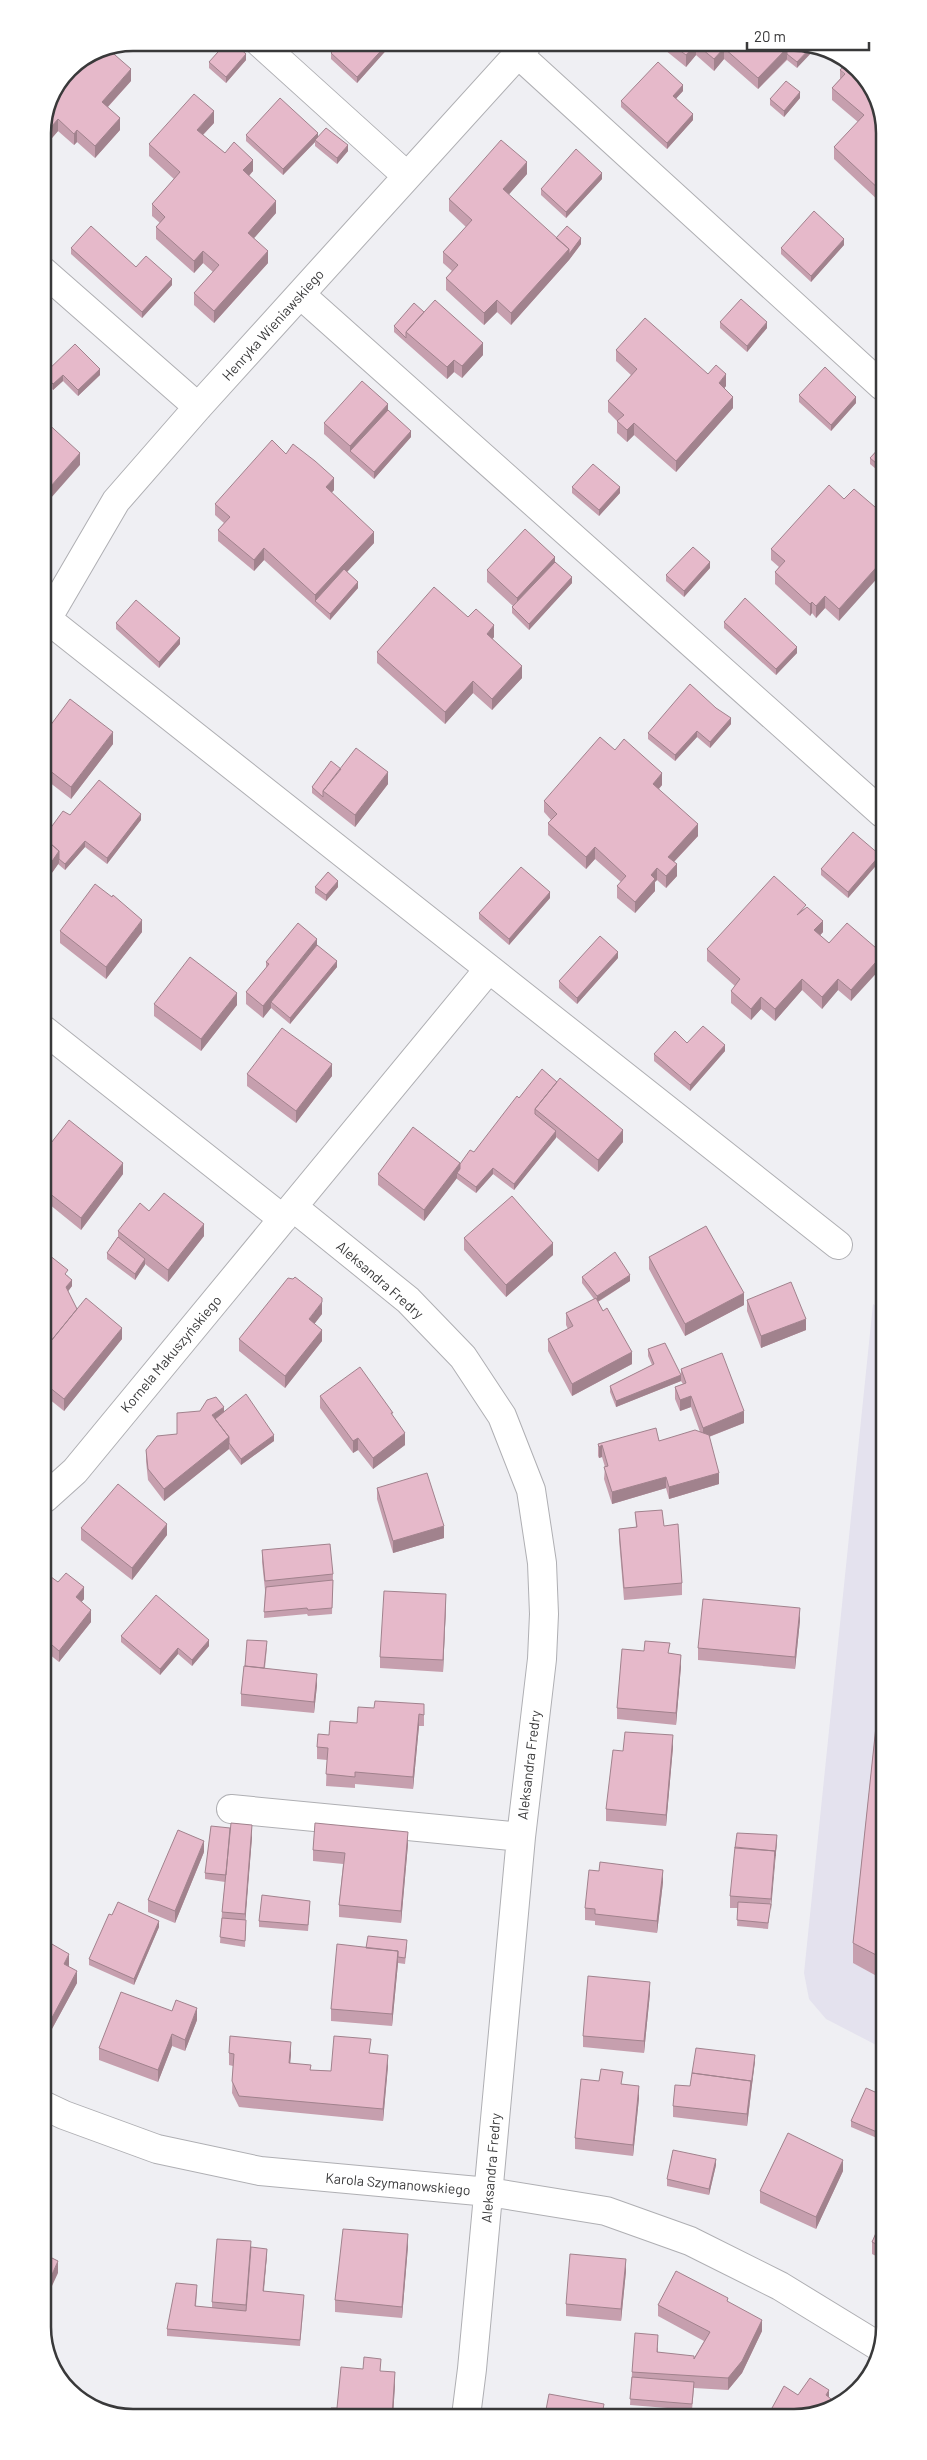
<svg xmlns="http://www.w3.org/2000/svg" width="927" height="2460" font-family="Barlow,sans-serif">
<rect width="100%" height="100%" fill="#efeff3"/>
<path fill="#e4e2ee" d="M873 1304 883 1311 884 2049 826 2019 809 1999 804 1973Z"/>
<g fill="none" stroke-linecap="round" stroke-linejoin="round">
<defs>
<path id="minor" d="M260 43 407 176
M518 54 882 386
M43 271 198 407
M301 295 882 813
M47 619 838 1245
M43 626 116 501 198 407 528 43
M44 1030 283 1219
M293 1207 408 1300 463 1357 502 1416 531 1490 542 1563 544 1614 542 1659 521 1837 472 2369 466 2416
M45 1498 75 1471 488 970
M231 1809 521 1837
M45 2106 64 2115 157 2149 260 2171 489 2192 606 2211 690 2241 780 2286 878 2346"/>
</defs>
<use href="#minor" stroke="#afafb3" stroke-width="30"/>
<use href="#minor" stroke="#fff" stroke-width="28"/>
</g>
<path fill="#c69fae" d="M390 43V46L357 83 331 59V53Z
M665 43H800L797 68 787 60 758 89 724 59 714 71 696 55 686 67 665 50Z
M246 60 226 83 209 68V62Z
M840 70 881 110V203L834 159V147L858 122 832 100V88L840 79Z
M131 81 108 107 120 130 95 158 77 142 74 145 58 131 46 145 43 141V128Z
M683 91 676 98 693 120 667 149 621 107V101Z
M800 98 784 117 770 105V99Z
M214 123 203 135 225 153 253 171 249 176 276 213 254 238 268 263 214 323 194 305V293L213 272 203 263 194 273 156 239V227L160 223 152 216V204L174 179 149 156V144Z
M246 135 318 137 348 151 337 164 315 146V142L283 175 246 141Z
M527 174 508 195 556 238 581 244 569 260 511 325 497 312 484 325 446 290V278L452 271 443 263V252L466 227 449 211V199Z
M602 179 566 218 541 195V189Z
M844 245 811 282 781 254V248Z
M71 248 136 267 172 285 142 318 71 254Z
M424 312 483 355 462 378 454 372 447 379 394 332V326Z
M720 322 767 328 747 352 720 328Z
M616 350 708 374 726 386 724 388 733 408 676 472 634 435 627 442 617 433V421L608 412V401L631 375 616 361Z
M44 374 100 375 78 396 63 381 53 390 44 380Z
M799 395 856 403 831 431 799 402Z
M388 410 411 437 374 479 324 434V423Z
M882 445V474L870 464V458Z
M286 454 334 490 331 493 374 543 347 572 358 588 330 620 264 560 254 571 218 541V530L224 523 215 515V504Z
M572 487 620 493 599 516 572 493Z
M844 499 839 621 825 608 816 618 812 613 810 616 775 584V572L779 567 771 560V549Z
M555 557V562L572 583 529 630 512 613V607L513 606 487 582V570Z
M710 568 684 597 666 581V575Z
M468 617 494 637 492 639 522 678 492 710 473 693 445 724 377 663V652Z
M724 622 797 653 776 675 724 628Z
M116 623 180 644 159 668 116 629Z
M716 708 731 724 710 748 697 737 675 761 648 739V733Z
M44 734 113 744 71 799 49 782V777L44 773Z
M615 750 662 785 659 789 698 836 674 862 677 876 666 888 657 880 655 882V891L635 913 617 898V886L621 882 595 859 586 869 548 835V823L551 820 544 812V801Z
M341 769 388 784 355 827 312 793V787Z
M70 815 141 820 107 864 85 847 65 870 58 864 44 884Z
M880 861 848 898 821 875V869Z
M315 887H338L326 901 315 893Z
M550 898 509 945 479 919V913Z
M806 908 823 932 820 935 829 943 883 954 851 1001 838 990 822 1009 802 990 775 1021 761 1009 751 1020 731 1003V991L735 986 707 961V949Z
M60 931 142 932 106 979 60 943Z
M317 945 337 967 290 1024 271 1008 263 1018 246 1004V992L266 968V962Z
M618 958 577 1004 559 988V981Z
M154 1004 237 1005 201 1051 154 1016Z
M687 1043 725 1051 690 1091 654 1061V1054Z
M247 1074 332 1076 296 1123 247 1086Z
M519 1098 623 1142 598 1172 556 1137 514 1190 493 1174 476 1193 457 1179V1178L424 1221 378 1185V1174L460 1164 474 1152Z
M44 1152 123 1174 81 1230 44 1200Z
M149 1211 204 1236 168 1282 145 1264 135 1280 107 1259V1253L118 1237V1231Z
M464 1238 553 1255 506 1297 464 1250Z
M649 1257 744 1305 685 1336 649 1269Z
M44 1261 68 1276 72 1286 68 1291 77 1309 122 1339 64 1411 44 1395V1346L46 1347 48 1345 44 1342Z
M582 1277 630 1281 598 1302 632 1364 572 1396 548 1351V1339L568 1329 566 1325V1313L594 1299 582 1283Z
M747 1300 806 1330 761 1348 747 1311Z
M322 1314 314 1324 322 1341 285 1388 239 1351V1339Z
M648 1349 681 1375V1369L744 1423 709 1437 719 1484 669 1499 666 1488 612 1504 604 1479 605 1467 602 1457 599 1458 598 1456V1444L659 1441 700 1432 691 1407 680 1411 675 1399V1387L683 1384 681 1381 616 1407 610 1392V1386L652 1365 648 1356Z
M320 1396 393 1416 405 1445 373 1469 358 1450 353 1453 320 1408Z
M224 1412 274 1441 241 1465 229 1449 164 1501 148 1480 146 1461V1450Z
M377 1488 444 1538 393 1553 377 1499Z
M635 1512 664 1526 682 1583V1595L624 1600 619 1540V1529L636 1527Z
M81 1528 167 1535 132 1580 81 1540Z
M262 1550 333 1574 332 1614 308 1616 307 1614 264 1618 265 1590 262 1562Z
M45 1578 58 1582 84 1599 81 1602 91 1622 59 1662 45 1651Z
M446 1606 443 1672 380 1668V1657Z
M800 1620 795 1669 698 1660V1648Z
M121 1636 209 1646 192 1666 178 1654 160 1675 121 1642Z
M267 1647 265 1668 317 1685 314 1713 241 1706V1694Z
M644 1651 670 1653 681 1666 676 1725 617 1719V1708Z
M884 1651V1980L853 1963V1943Z
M424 1704V1726H419L413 1789 355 1784V1788L326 1786 327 1760 317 1759V1747L329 1735 357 1723 374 1708Z
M673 1747 666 1826 606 1821V1809Z
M252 1837 245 1920 246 1926 245 1947 220 1943 222 1912 225 1882 205 1879V1873Z
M777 1841 768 1929 737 1926 738 1908H730V1896Z
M408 1844 401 1923 339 1917V1905L343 1864 313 1861V1850Z
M204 1852 175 1923 148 1912V1900Z
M663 1882 657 1933 595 1925V1921L585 1920V1908Z
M310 1907 308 1931 259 1927V1921Z
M112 1915 159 1927 134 1985 89 1965V1959Z
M45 1940 69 1965V1967L77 1983 47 2038 45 2037Z
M407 1946 405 1964 398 1963 392 2026 331 2021V2009L366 1948Z
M650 1993 644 2053 583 2047V2036Z
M197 2020 185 2051 172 2046 158 2082 99 2060V2048Z
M229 2053 291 2054 290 2063 311 2070 331 2071 371 2053 388 2066 383 2121 239 2107 232 2093 233 2066 229 2065Z
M755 2061 747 2126 673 2117V2106L690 2086Z
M623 2084 639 2098 633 2156 575 2149V2138Z
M884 2096V2141L851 2127V2121Z
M716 2165 709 2195 667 2186V2179Z
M843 2171 816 2229 760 2203V2191Z
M884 2215V2260L872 2254V2242Z
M408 2246 402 2318 335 2312V2300Z
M251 2247 267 2255 264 2291 304 2301 300 2346 167 2336V2329L197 2291 196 2306 212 2308V2302Z
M626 2271 621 2321 566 2316V2304Z
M728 2302 762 2331 742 2373 728 2390 694 2388 692 2410 630 2405 632 2372 658 2347V2352L694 2358 704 2341 658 2316V2305Z
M395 2384 393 2416H330L337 2408Z
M798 2395 829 2398 817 2414 772 2415V2408Z"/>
<path fill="#a1828d" d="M388 43H390V46L357 83V77Z
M696 44V55L686 67V55Z
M811 47 815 49 797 68V62Z
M724 48V59L714 71V59Z
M787 48V59L758 89V78Z
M246 54V60L226 83V77Z
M131 69V81L102 113V102Z
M683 85V91L673 102V96Z
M800 92V98L784 117V111Z
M214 111V123L197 141V130Z
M693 114V120L667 149V143Z
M120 118V130L95 158V146Z
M58 119V131L46 145V133Z
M77 130V142L74 145V134Z
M318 133V139L315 140V142L283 175V169Z
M348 145V151L337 164V158Z
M253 160V171L243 182V170Z
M527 162V174L503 201V189Z
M602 173V179L566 218V212Z
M276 201V213L248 245V233Z
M581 238V244L569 260 511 325V313L569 249Z
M844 239V245L811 282V276Z
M203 251V263L194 273V261Z
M268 251V263L214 323V311Z
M172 279V285L142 318V312Z
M497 300V312L484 325V313Z
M767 322V328L747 352V346Z
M483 343V355L462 378V366Z
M454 360V372L447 379V367Z
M100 369V375L78 396V390Z
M726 374V386L719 395V383Z
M63 375V381L53 390V384Z
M733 397V408L676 472V461Z
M856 397V403L831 431V425Z
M388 404V416L350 451V446Z
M634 423V435L627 442V430Z
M411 431V437L374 479V472Z
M80 453V465L43 507V495Z
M334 478V490L326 499V487Z
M620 487V493L599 516V510Z
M374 532V543L318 603 315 601V595Z
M264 548V560L254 571V560Z
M555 557V568L517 609V598Z
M882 561V573L839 621V609Z
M710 562V568L684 597V591Z
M572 577V583L529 630V624Z
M358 582V588L330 620V614Z
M825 596V608L816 618V606Z
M812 602V613L810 616V604Z
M494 625V637L487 646V634Z
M180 638V644L159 668V662Z
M797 647V653L776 675V669Z
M522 666V678L492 710V699Z
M473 681V693L445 724V712Z
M731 718V724L710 748V742Z
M697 731V737L675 761V755Z
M113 732V744L71 799V787Z
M388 772V784L355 827V815Z
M662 773V785L653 795V784Z
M141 814V820L107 864V858Z
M698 824V836L668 868V857Z
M85 841V847L65 870V864Z
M595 847V859L586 869V857Z
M59 851V863L44 884V873Z
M880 855V861L848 898V892Z
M677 864V876L666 888V876Z
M657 868V880L655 882V891L635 913V902L651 875Z
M338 881V887L326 901V895Z
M550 892V898L509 945V939Z
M142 920V932L106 979V967Z
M823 921V932L814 942V930Z
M317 939V951L271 1002V1008L263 1018V1006Z
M618 952V958L577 1004V998Z
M883 954V966L851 1001V990Z
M337 961V967L290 1024V1018Z
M802 979V990L775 1021V1009Z
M838 979V990L822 1009V997Z
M237 993V1005L201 1051V1039Z
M761 997V1009L751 1020V1009Z
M725 1045V1051L690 1091V1085Z
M332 1064V1076L296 1123V1111Z
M623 1130V1142L598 1172V1160Z
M556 1131V1138L514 1190V1184Z
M123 1163V1174L81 1230V1218Z
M460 1163V1175L457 1173V1178L424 1221V1210Z
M493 1168V1174L476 1193V1187Z
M204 1224V1236L168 1282V1270Z
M553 1243V1255L506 1297V1285Z
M145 1259V1265L135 1280V1274Z
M630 1275V1281L597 1302V1296Z
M72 1280V1286L66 1294V1287Z
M744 1293V1305L685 1336V1324Z
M322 1302V1314L309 1331V1319Z
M806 1319V1330L761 1348V1336Z
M122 1328V1339L64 1411V1399Z
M322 1330V1341L285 1388V1376Z
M632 1352V1364L572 1396V1384Z
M681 1375V1381L616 1407V1401Z
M691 1396V1407L680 1411V1400Z
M224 1407V1418L212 1421V1415Z
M744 1411V1423L703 1439V1428Z
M405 1433V1445L373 1469V1458Z
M274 1435V1441L241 1465V1459Z
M229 1437V1449L164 1501V1489Z
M358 1438V1450L353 1453V1441Z
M602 1445V1457L599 1458V1447Z
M719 1473V1484L669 1499V1487Z
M666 1477V1488L612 1504V1492Z
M167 1524V1535L132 1580V1568Z
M444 1526V1538L393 1553V1541Z
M84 1587V1599L76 1609V1597Z
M446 1594V1606L443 1672V1660Z
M800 1608V1620L795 1669V1657Z
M91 1610V1622L59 1662V1651Z
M209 1640V1646L192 1666V1660Z
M178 1648V1654L160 1675V1669Z
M681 1655V1666L676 1725V1713Z
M317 1674V1685L314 1713V1702Z
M419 1714V1726L413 1789V1777Z
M673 1735V1747L666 1826V1815Z
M252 1825V1837L245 1926V1914Z
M408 1832V1844L401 1923V1911Z
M777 1835V1841L771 1910V1899Z
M204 1841V1852L175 1923V1911Z
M663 1870V1882L657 1933V1921Z
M159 1921V1927L134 1985V1979Z
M398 1951V1963L392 2026V2014Z
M69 1954V1965L64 1976V1964Z
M77 1971V1983L47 2038V2027Z
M650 1982V1993L644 2053V2041Z
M197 2008V2020L185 2051V2040Z
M172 2034V2046L158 2082V2070Z
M291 2042V2054L289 2075V2063Z
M388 2055V2066L383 2121V2109Z
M755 2055V2061L751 2092V2086Z
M751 2081V2092L747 2126V2114Z
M639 2086V2098L633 2156V2145Z
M716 2159V2165L709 2195V2189Z
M843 2160V2171L816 2229V2217Z
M408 2234V2246L402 2318V2307Z
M267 2249V2255L263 2297V2291Z
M626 2259V2271L621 2321V2309Z
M58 2261V2273L46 2299V2288Z
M762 2320V2331L742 2373 728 2390V2378Z
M395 2372V2384L393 2416H392Z
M829 2390V2402L826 2395Z"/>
<path fill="#e6b9ca" stroke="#a1828d" d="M226 43H234L246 54 226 77 209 62Z
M340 43H388L357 77 331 53Z
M670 43H781L787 48 758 78 724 48 714 59 696 44 686 55Z
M781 43H800L811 47 797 62 787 54V48Z
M107 48 131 69 102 102 120 118 95 146 77 130 74 134 58 119 46 133 43 130V128L69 69 99 49Z
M848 61 881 110V191L834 147 864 115 832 88 845 74 840 70Z
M658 62 683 85 673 96 693 114 667 143 621 101Z
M786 81 800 92 784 111 770 99Z
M194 94 214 111 197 130 225 153 234 142 253 160 243 170 276 201 248 233 268 251 214 311 194 293 219 265 203 251 194 261 156 227 165 217 152 204 180 172 149 144Z
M280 98 318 133 283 169 246 135Z
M326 128 348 145 337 158 315 140Z
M501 140 527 162 503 189 569 249 511 313 497 300 484 313 446 278 458 265 443 252 472 220 449 199Z
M576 149 602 173 566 212 541 189Z
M814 211 844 239 811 276 781 248Z
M91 226 136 267 146 256 172 279 142 312 71 248Z
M567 226 581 238 569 254V249L556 238Z
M741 299 767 322 747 346 720 322Z
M435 300 483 343 462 366 454 360 447 367 406 332Z
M414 303 424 312 406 332V338L394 326Z
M645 318 708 374 716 365 726 374 719 383 733 397 676 461 634 423 627 430 617 421 624 415 608 401 637 369 616 350Z
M75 344 100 369 78 390 63 375 53 384 44 374Z
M825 367 856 397 831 425 799 395Z
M362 381 388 404 350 446 324 423Z
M388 410 411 431 374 472 350 451Z
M43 419 80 453 43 495Z
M272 440 286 454 293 444 315 461 334 478 326 487 374 532 315 595 264 548 254 560 218 530 230 517 215 504Z
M882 445V468L870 458Z
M593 464 620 487 599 510 572 487Z
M829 485 844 499 854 489 882 513V561L839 609 825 596 816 606 812 602 810 604 775 572 785 561 771 549Z
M525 529 555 557 517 598 487 570Z
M693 547 710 562 684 591 666 575Z
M555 562 572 577 529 624 512 607Z
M344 569 358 582 330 614 315 601Z
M434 587 468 617 476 609 494 625 487 634 522 666 492 699 473 681 445 712 377 652Z
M745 598 797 647 776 669 724 622Z
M136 600 180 638 159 662 116 623Z
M690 684 716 708 731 718 710 742 697 731 675 755 648 733Z
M70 699 113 732 71 787 49 770 50 767 44 762V734Z
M600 737 615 750 624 739 662 773 653 784 698 824 668 857 677 864 666 876 657 868 651 875 655 879 635 902 617 886 626 876 610 861 595 847 586 857 548 823 557 814 544 801Z
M356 748 388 772 355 815 323 791Z
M331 761 341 769 323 791V797L312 787Z
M99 780 141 814 107 858 85 841 65 864 59 859V851L44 838V837L63 811 70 815Z
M853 832 880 855 848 892 821 869Z
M44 838 59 851 44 873Z
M521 867 550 892 509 939 479 913Z
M328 872 338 881 326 895 315 887Z
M774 876 806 905 797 915 807 907 823 921 814 930 829 943 847 923 883 954 851 990 838 979 822 997 802 979 775 1009 761 997 751 1009 731 991 740 979 707 949Z
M95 884 112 897 113 895 142 920 106 967 60 931Z
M298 923 317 939 263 1006 246 992 269 964 266 962Z
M600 936 618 952 577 998 559 981Z
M317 945 337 961 290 1018 271 1002Z
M190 957 237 993 201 1039 154 1004Z
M703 1026 725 1045 690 1085 654 1054 675 1031 687 1043Z
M282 1028 332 1064 296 1111 247 1074Z
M542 1069 557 1082 535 1109V1114L556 1131 514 1184 493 1168 476 1187 457 1173 460 1169V1164L470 1150 474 1152 517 1096 519 1098Z
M560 1078 623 1130 598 1160 535 1109Z
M69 1120 123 1163 81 1218 44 1189V1152Z
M413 1127 460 1163 424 1210 378 1174Z
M164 1193 204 1224 168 1270 118 1231 140 1203 149 1211Z
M512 1196 553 1243 506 1285 464 1238Z
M706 1226 744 1293 685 1324 649 1257Z
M118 1237 145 1259 135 1274 107 1253Z
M615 1252 630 1275 597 1296 582 1277Z
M49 1255 68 1270 65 1274 72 1280 66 1287 77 1309 51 1341 44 1336V1261Z
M295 1277 322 1298V1302L309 1319 322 1330 285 1376 239 1339 288 1278 293 1279Z
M791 1282 806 1319 761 1336 747 1300Z
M86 1298 122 1328 64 1399 44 1383V1346L46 1347Z
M596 1298 603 1311 607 1308 632 1352 572 1384 548 1339 573 1326 566 1313Z
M665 1343 681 1375 616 1401 610 1386 654 1364 648 1349Z
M722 1353 744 1411 703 1428 691 1396 680 1400 675 1387 686 1383 681 1369Z
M360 1367 393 1413H391L405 1433 373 1458 358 1438 353 1441 320 1396Z
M246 1394 274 1435 241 1459 229 1443V1437L215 1419Z
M216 1397 224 1407 212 1415 229 1437 164 1489 148 1469 146 1450 157 1436 177 1434V1413L200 1411 207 1400Z
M656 1428 659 1441 695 1430 709 1435 719 1473 669 1487 666 1477 612 1492 604 1467 608 1466 602 1445 599 1447 598 1444Z
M427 1473 444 1526 393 1541 377 1488Z
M118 1484 167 1524 132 1568 81 1528Z
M662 1510 664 1526 678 1524 682 1583 624 1588 619 1529 637 1527 635 1512Z
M330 1544 333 1574 265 1581 262 1550Z
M66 1573 84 1587 76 1597 91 1610 59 1651 45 1639V1578L47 1574 58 1582Z
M333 1580 332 1608 308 1610 307 1608 264 1612 266 1587Z
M384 1591 446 1594 443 1660 380 1657Z
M156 1595 209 1640 192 1660 178 1648 160 1669 121 1636Z
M703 1599 800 1608 795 1657 698 1648Z
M247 1640 267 1641 264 1668 245 1666Z
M645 1641 670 1643 668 1653 681 1655 676 1713 617 1708 622 1649 644 1651Z
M884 1651V1959L853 1943Z
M244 1666 317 1674 314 1702 241 1694Z
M375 1701 424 1704V1715L419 1714 413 1777 355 1772V1777L326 1774 328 1748 317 1747 318 1734 329 1735 330 1721 357 1723 358 1707 374 1708Z
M625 1732 673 1735 666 1815 606 1809 613 1750 623 1751Z
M231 1823 252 1825 245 1914 222 1912Z
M315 1823 408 1832 401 1911 339 1905 345 1853 313 1850Z
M211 1826 230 1828 226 1875 205 1873Z
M178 1830 204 1841 175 1911 148 1900Z
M737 1833 777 1835 775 1856V1851L735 1848Z
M735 1847 775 1851 771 1899 730 1896Z
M600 1862 663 1870 657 1921 595 1914V1909L585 1908 589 1870 599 1871Z
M262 1895 310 1901 308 1925 259 1921Z
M118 1902 159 1921 134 1979 89 1959 109 1914 112 1915Z
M738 1902 771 1904 768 1923 737 1920Z
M222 1918 246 1920 245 1941 220 1937Z
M368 1936 407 1940 405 1958 398 1957V1951L366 1948Z
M45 1940 69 1954 64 1964 77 1971 47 2027 45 2026Z
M337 1944 398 1951 392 2014 331 2009Z
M588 1976 650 1982 644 2041 583 2036Z
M121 1992 172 2011 176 2000 197 2008 185 2040 172 2034 158 2070 99 2048Z
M230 2036 291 2042 289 2063 311 2065 310 2070 331 2071 334 2036 371 2039 369 2053 388 2055 383 2109 239 2096 232 2081 234 2054 229 2053Z
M696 2048 755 2055 751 2086V2081L692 2073Z
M601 2069 623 2072 621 2084 639 2086 633 2145 575 2138 581 2079 599 2081Z
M692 2073 751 2081 747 2114 673 2106 675 2085 690 2086Z
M866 2088 884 2096V2135L851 2121Z
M788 2133 843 2160 816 2217 760 2191Z
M673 2150 716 2159 709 2189 667 2179Z
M884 2215V2248L872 2242Z
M343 2229 408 2234 402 2307 335 2300Z
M217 2239 251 2241 246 2305 212 2302Z
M251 2247 267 2249 263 2291 304 2295 300 2340 167 2329 176 2283 197 2285 195 2306 246 2311Z
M570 2254 626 2259 621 2309 566 2304Z
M46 2255 58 2261 46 2288Z
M676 2271 728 2298 727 2301 762 2320 742 2361 728 2378 632 2372 635 2333 658 2335 657 2352 694 2356V2359L710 2332 658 2305Z
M364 2357 381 2359 380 2371 395 2372 392 2416H382L364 2414V2416H330L331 2408H337L341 2367 363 2369Z
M632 2377 694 2382 692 2404 630 2399Z
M810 2378 829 2390 826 2395 835 2402 817 2414H777L779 2412 772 2408 784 2386 798 2395Z
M549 2394 604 2404 602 2415H545Z"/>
<g text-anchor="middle" stroke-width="5" stroke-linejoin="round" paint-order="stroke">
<g font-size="14" fill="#39393a" stroke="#fff">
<text transform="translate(273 325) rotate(-48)" y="5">Henryka Wieniawskiego</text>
<text transform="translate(380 1280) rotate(41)" y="5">Aleksandra Fredry</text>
<text transform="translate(171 1354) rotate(-50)" y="5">Kornela Makuszyńskiego</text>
<text transform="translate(529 1765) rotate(-83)" y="5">Aleksandra Fredry</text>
<text transform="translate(491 2168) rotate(-85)" y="5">Aleksandra Fredry</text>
<text transform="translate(398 2184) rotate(5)" y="5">Karola Szymanowskiego</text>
</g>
</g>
<path d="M0 0H927V2460H0ZM133 51H794A82 82 0 0 1 876 133V2327A82 82 0 0 1 794 2409H133A82 82 0 0 1 51 2327V133A82 82 0 0 1 133 51Z" fill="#fff" fill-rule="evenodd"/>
<path fill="none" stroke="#39393a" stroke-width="2.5" d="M133 51H794A82 82 0 0 1 876 133V2327A82 82 0 0 1 794 2409H133A82 82 0 0 1 51 2327V133A82 82 0 0 1 133 51Z"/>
<path d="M747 42v8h122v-8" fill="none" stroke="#39393a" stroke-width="2.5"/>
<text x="754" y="42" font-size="15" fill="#39393a" stroke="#ffffff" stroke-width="4" paint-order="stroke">20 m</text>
</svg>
